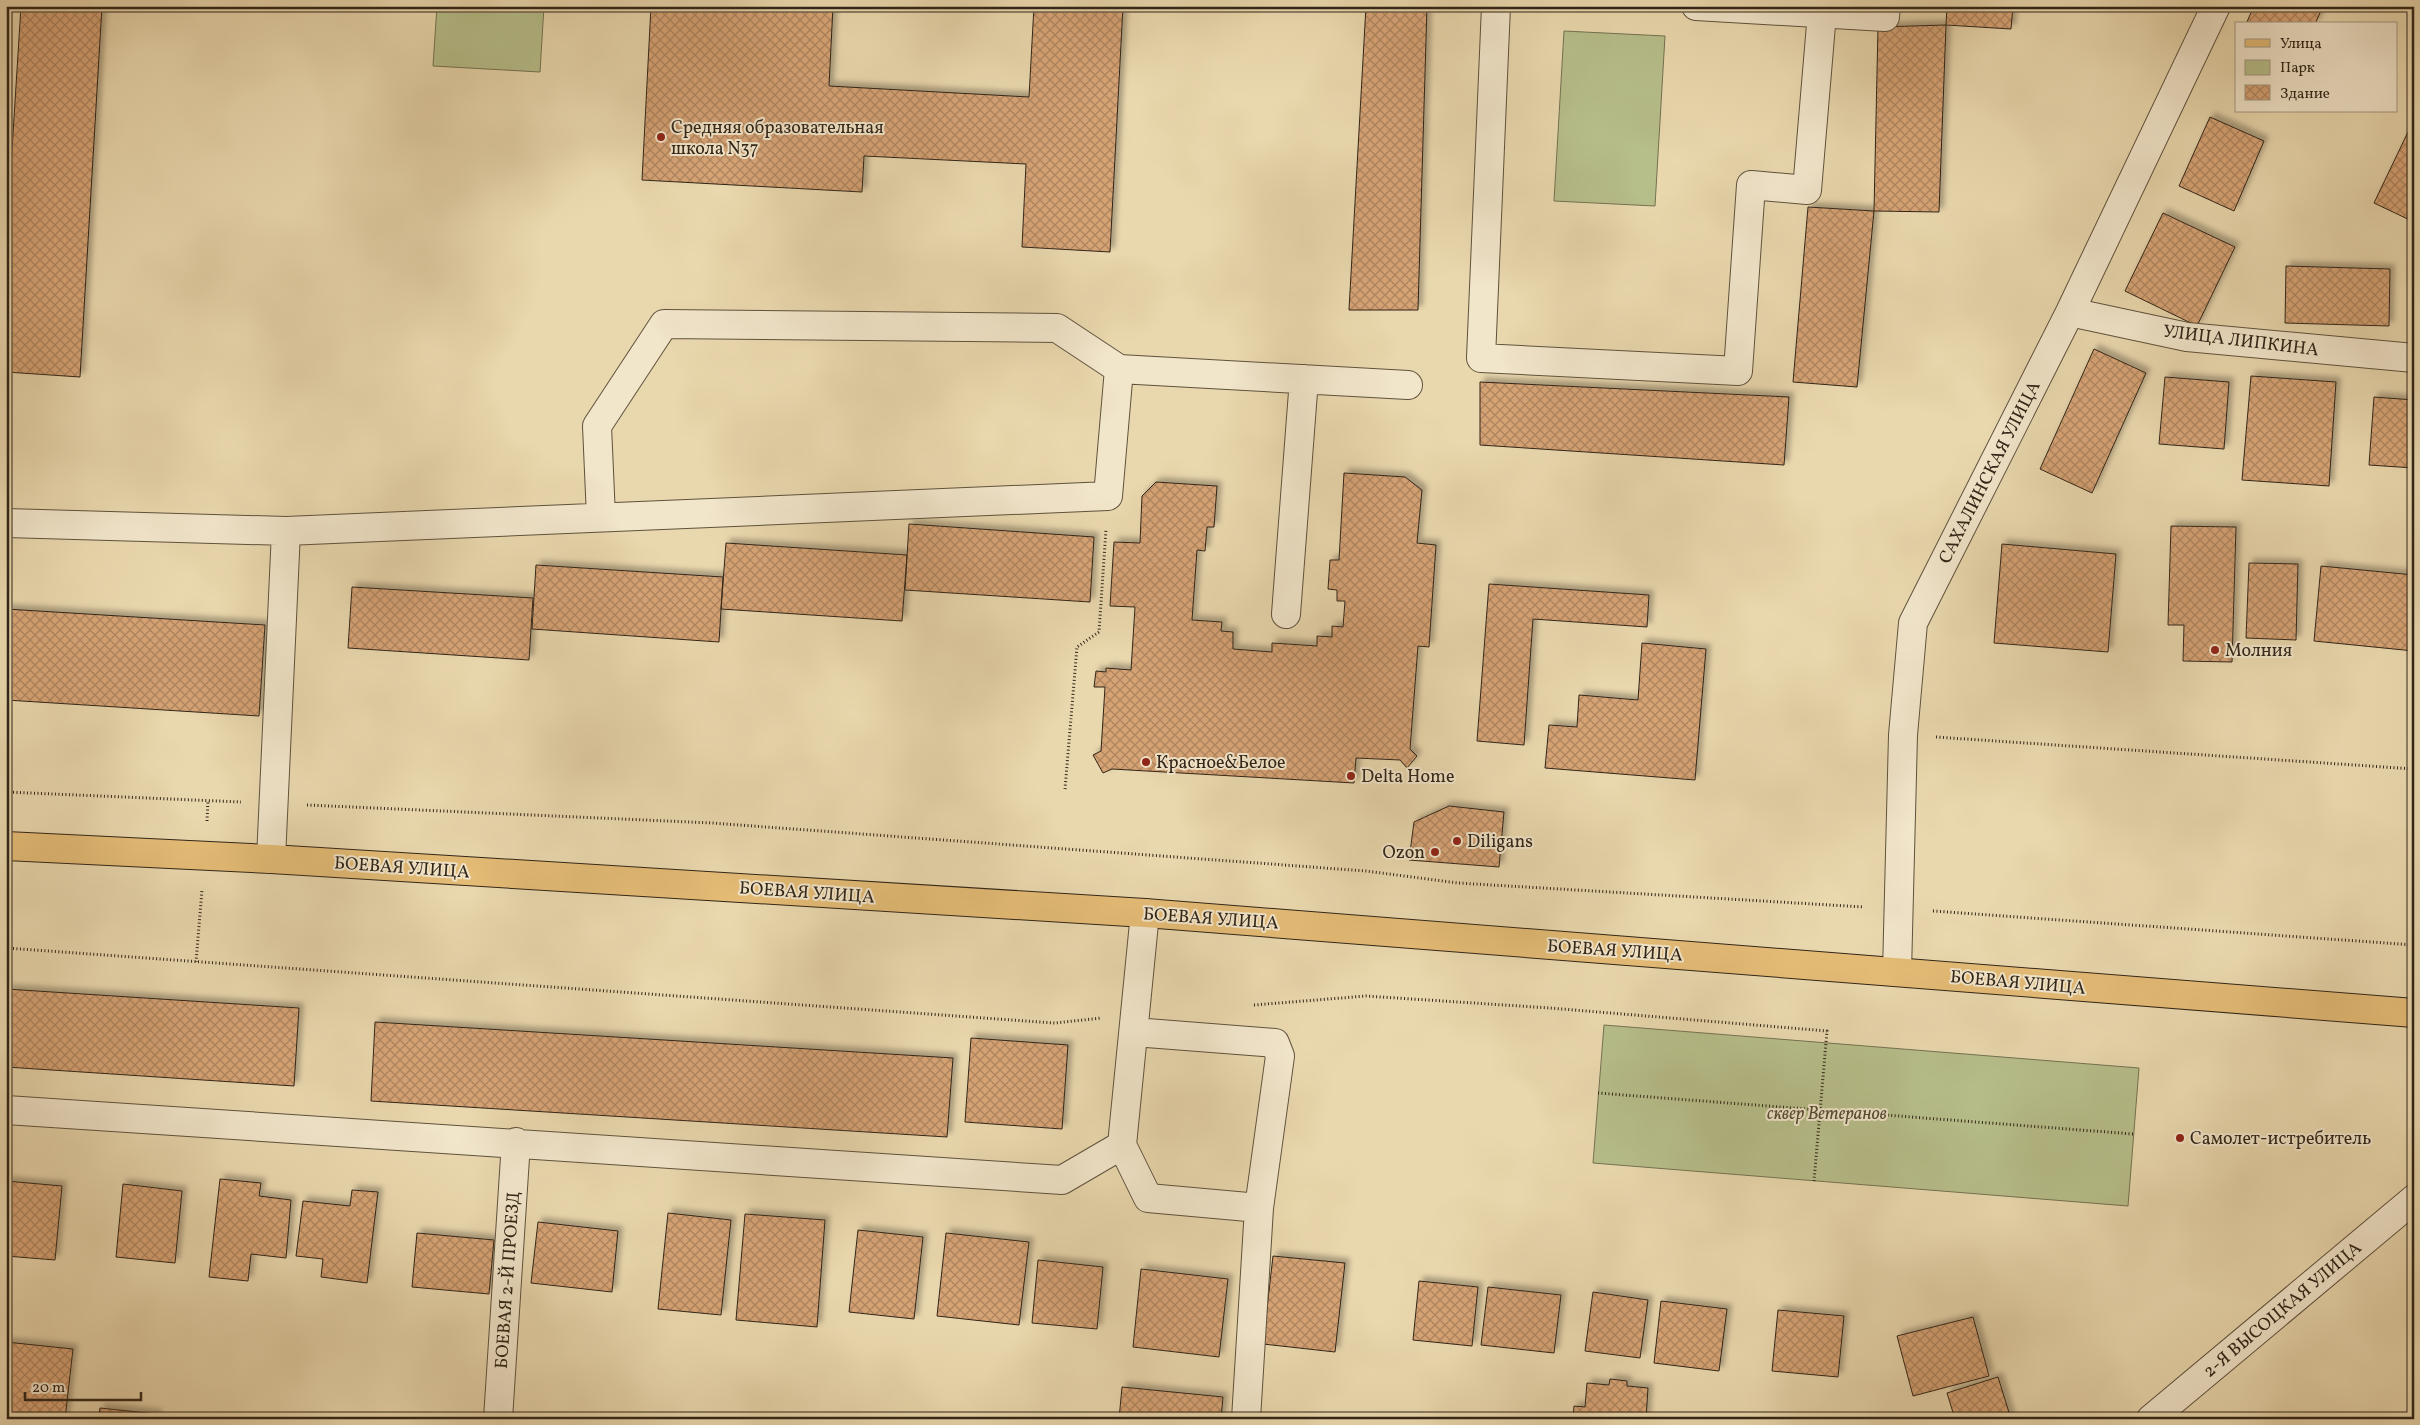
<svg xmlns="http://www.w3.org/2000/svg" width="2420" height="1425" font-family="Vollkorn,serif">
<defs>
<pattern id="building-cross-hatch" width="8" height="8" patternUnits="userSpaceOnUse" patternTransform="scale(1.25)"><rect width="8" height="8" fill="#d6a375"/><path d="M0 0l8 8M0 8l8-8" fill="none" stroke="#ae855f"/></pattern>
<filter id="shadow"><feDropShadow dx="4.5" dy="-4.5" stdDeviation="2.5" flood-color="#0004"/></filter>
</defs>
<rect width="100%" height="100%" fill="#e9d7ad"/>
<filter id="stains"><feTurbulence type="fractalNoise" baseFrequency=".004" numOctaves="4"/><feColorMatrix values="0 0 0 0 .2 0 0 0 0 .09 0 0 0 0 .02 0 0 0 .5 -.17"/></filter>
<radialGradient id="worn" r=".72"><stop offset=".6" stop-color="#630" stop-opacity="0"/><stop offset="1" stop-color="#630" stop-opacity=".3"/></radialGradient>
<path fill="#b6be8a" stroke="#747251" d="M437 6H544L540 72 433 66Z
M1564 31 1665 36 1655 206 1554 201Z
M1604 1025 2139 1068 2128 1206 1593 1163Z"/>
<path fill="url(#building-cross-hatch)" stroke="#312518" filter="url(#shadow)" d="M21 6H102L80 377 6 372V246Z
M651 6H833L829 86 1029 97 1034 6H1123L1110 252 1022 247 1026 164 864 156 862 192 642 180Z
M1366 6H1427L1418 310H1349Z
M1947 6H2013L2011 29 1946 25Z
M2254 6H2323L2315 24H2246Z
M1946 25 1939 212 1874 211 1878 27Z
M2210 117 2264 141 2234 211 2179 186Z
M2408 132 2414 135V222L2374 203Z
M1808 207 1874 211 1857 387 1793 382Z
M2163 213 2235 247 2197 326 2125 291Z
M2286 266 2390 269 2389 326 2285 323Z
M2094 349 2146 373 2092 493 2040 469Z
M2251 376 2336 382 2329 486 2242 480Z
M2165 377 2229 382 2224 449 2159 444Z
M1480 382 1789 397 1784 465 1480 445Z
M2374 397 2414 400V468L2369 465Z
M1344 473 1405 477 1422 490 1417 543 1436 545 1429 647 1418 646 1410 749 1417 756 1407 768 1400 760 1356 758 1354 783 1112 769 1103 773 1093 755 1101 751 1105 687H1094L1096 671 1106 672V668L1131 670 1135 607 1110 606 1114 542 1140 543 1142 496 1156 482 1217 486 1214 527H1207L1205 551 1197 550 1192 620 1222 622 1221 631 1233 632V649L1272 652V643L1317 646V636L1332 637V626L1343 627 1345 601H1337V590L1328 589 1330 560H1339Z
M909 524 1094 537 1090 602 905 590Z
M2171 526 2236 527 2232 662 2183 661 2184 625H2168Z
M726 543 907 555 902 621 721 609Z
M2002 544 2116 554 2108 652 1994 643Z
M2249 563 2298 564 2296 640 2246 638Z
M536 565 723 577 719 642 532 629Z
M2321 566 2414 575V651L2314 641Z
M1489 584 1649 595 1647 627 1533 619 1524 745 1477 741Z
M352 587 533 598 529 660 348 648Z
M6 609 265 625 259 716 6 700Z
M1642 643 1706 649 1695 780 1545 768 1549 725 1577 727 1579 695 1638 700Z
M1449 806 1504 812 1499 867 1409 860 1414 822Z
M6 989 299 1008 294 1086 6 1067Z
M375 1022 953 1058 947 1137 371 1101Z
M971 1038 1068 1045 1062 1129 965 1122Z
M220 1179 261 1183 259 1196 291 1200 286 1258 251 1254 248 1281 209 1277Z
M6 1181 62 1186 55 1260 6 1256Z
M123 1184 182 1191 175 1263 116 1257Z
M352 1190 378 1192 367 1283 321 1277 323 1259 296 1256 303 1201 350 1206Z
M668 1213 731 1220 721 1315 658 1309Z
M745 1214 825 1220 817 1327 736 1320Z
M538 1222 618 1231 612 1292 531 1283Z
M858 1230 923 1237 914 1319 849 1312Z
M417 1233 494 1240 489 1294 412 1287Z
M946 1233 1029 1242 1019 1325 937 1316Z
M1273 1256 1345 1263 1335 1352 1263 1344Z
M1038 1260 1103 1267 1097 1329 1032 1323Z
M1141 1269 1228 1279 1219 1357 1133 1347Z
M1419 1281 1478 1287 1472 1346 1413 1340Z
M1488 1287 1561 1295 1554 1353 1481 1345Z
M1593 1292 1648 1300 1640 1358 1585 1351Z
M1661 1301 1727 1309 1719 1371 1654 1363Z
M1778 1310 1844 1316 1838 1377 1772 1371Z
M1973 1317 1989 1376 1913 1396 1897 1336Z
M6 1342 73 1349 65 1419H6Z
M1998 1377 2011 1419H1955L1947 1393Z
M1610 1379 1627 1381V1386L1648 1388 1646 1419H1573L1574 1406 1585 1407 1587 1383 1609 1385Z
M1122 1387 1223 1397 1221 1419H1119Z
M100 1408 157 1414V1419H98Z"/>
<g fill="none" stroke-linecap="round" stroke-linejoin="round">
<defs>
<path id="minor" d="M1496 6 1481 358 1738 371 1751 185 1807 190 1822 13
M1696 6 1885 17 1886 6
M2070 312 2187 337 2414 358
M601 517 597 426 664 324 1057 328 1119 369
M6 523 286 531 1108 496 1119 369 1408 385
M1286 614 1304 379
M271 859 286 531
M1897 972 1903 735 1913 623 2070 312 2216 6
M1134 1032 1275 1043 1280 1056 1259 1208 1246 1419
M6 1110 1062 1180 1122 1145 1145 913
M1122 1145 1148 1198 1259 1208
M498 1419 516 1142
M2151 1419 2414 1199"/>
<path id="major" d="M6 846 271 859 1145 913 2414 1013"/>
</defs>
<use href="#minor" stroke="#5f523d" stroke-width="30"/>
<use href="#major" stroke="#312518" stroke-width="30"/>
<path stroke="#312518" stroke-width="3" stroke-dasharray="1 2.5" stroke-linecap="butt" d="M1936 737 2414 769
M1065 789 1077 647 1099 632 1106 529
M6 792 241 802
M307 805 712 823 1366 871 1458 883 1864 907
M207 821 208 801
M1933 911 2414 945
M6 948 1055 1023 1101 1018
M196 962 202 890
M1254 1005 1366 996 1550 1008 1827 1031 1814 1181
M1598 1093 2133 1134"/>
<use href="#minor" stroke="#f1e5ca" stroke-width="28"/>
<use href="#major" stroke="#e4bc76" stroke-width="28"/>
</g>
<g fill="#8f2418" stroke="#f1e5ca" stroke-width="2">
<circle cx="661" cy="137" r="5"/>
<circle cx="2215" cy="650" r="5"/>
<circle cx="1146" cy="762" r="5"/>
<circle cx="1351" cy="776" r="5"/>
<circle cx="1457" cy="841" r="5"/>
<circle cx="1435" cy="852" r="5"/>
<circle cx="2180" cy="1138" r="5"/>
</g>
<g text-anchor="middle" stroke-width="4" stroke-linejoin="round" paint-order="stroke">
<g font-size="18" fill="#312518" stroke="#f1e5ca" text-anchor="start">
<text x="671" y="133">Средняя образовательная<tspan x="671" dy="21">школа N37</tspan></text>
<text x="2225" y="656">Молния</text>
<text x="1156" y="768">Красное&amp;Белое</text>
<text x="1361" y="782">Delta Home</text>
<text x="1467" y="847">Diligans</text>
<text x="1425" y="858" text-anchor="end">Ozon</text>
<text x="2190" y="1144">Самолет-истребитель</text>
</g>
<g font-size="18" fill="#312518" stroke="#f1e5ca">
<text transform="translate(2241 340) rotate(7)" y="6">УЛИЦА ЛИПКИНА</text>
<text transform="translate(1989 472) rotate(-63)" y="6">САХАЛИНСКАЯ УЛИЦА</text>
<text transform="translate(402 867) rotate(4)" y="6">БОЕВАЯ УЛИЦА</text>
<text transform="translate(807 892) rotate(4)" y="6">БОЕВАЯ УЛИЦА</text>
<text transform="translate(1211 918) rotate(4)" y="6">БОЕВАЯ УЛИЦА</text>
<text transform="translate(1615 950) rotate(4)" y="6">БОЕВАЯ УЛИЦА</text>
<text transform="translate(2018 982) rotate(5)" y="6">БОЕВАЯ УЛИЦА</text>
<text transform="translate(507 1280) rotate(-86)" y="6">БОЕВАЯ 2-Й ПРОЕЗД</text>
<text transform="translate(2282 1309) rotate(-40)" y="6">2-Я ВЫСОЦКАЯ УЛИЦА</text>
</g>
<g font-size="18" font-style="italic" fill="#524b34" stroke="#f1e5ca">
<text x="1827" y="1119">сквер Ветеранов</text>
</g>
</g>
<rect width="2420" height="1425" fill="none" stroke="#e9d7ad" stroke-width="25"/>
<rect x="8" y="8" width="2405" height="1410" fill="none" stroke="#312518" stroke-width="2.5"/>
<rect x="12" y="12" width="2395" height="1400" fill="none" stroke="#312518"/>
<rect x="2235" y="22" width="162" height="90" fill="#f1e5ca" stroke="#a49883"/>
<rect x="2245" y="39" width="25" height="8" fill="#e4bc76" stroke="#a49883"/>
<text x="2280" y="48" font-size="15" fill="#312518">Улица</text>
<rect x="2245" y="60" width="25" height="15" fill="#b6be8a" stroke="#a49883"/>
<text x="2280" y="72" font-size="15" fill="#312518">Парк</text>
<rect x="2245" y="85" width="25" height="15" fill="url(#building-cross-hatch)" stroke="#a49883"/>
<text x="2280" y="98" font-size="15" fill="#312518">Здание</text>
<path d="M25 1392v8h116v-8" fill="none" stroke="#312518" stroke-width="2.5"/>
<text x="32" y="1392" font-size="15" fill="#312518" stroke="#f1e5ca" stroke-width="4" paint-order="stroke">20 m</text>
<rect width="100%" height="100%" filter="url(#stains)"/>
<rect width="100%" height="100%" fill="url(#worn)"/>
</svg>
